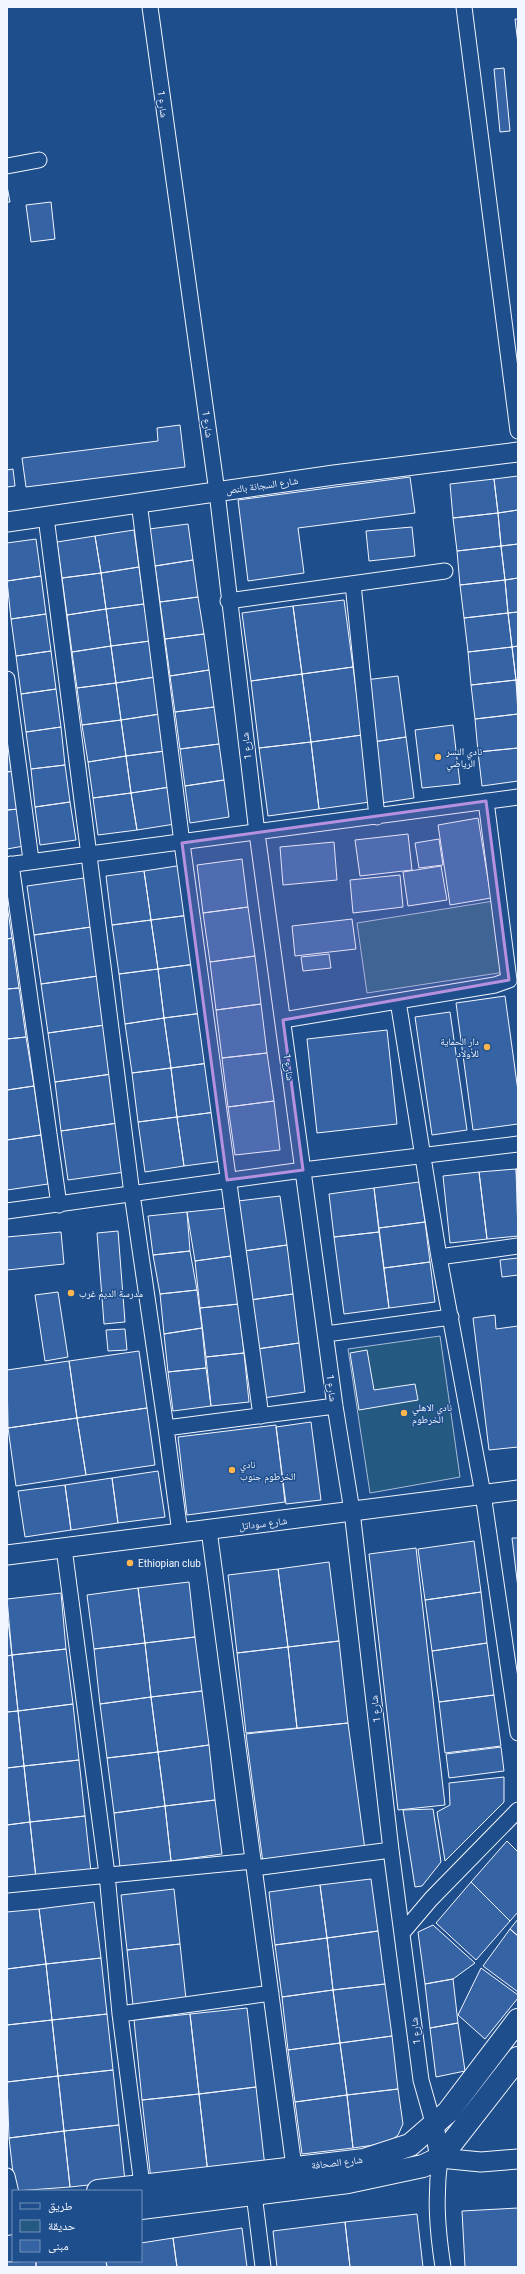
<svg xmlns="http://www.w3.org/2000/svg" width="525" height="2274" font-family="Roboto,'Noto Naskh Arabic',sans-serif">
<rect width="100%" height="100%" fill="#1f4e8c"/>
<path fill="#245a82" stroke="#a8bbd7" d="M494 901 505 972 367 993 357 923Z
M440 1336 460 1477 370 1493 348 1349Z"/>
<path fill="#3563a3" stroke="#f2f6ff" d="M515 19H518V44Z
M504 68 510 131 500 132 494 69Z
M7 186 10 202H7Z
M51 202 55 239 31 242 26 205Z
M180 425 185 467 26 487 22 458 158 441 157 428Z
M13 469 15 486 7 487V470Z
M518 476V510L498 513 494 479Z
M410 477 415 513 298 528 304 573 248 581 238 500Z
M494 479 498 513 453 518 450 484Z
M518 510V544L501 546 498 513Z
M498 513 501 546 457 551 453 518Z
M188 524 193 560 155 566 149 529Z
M412 527 415 556 369 561 366 531Z
M134 530 139 567 101 573 95 536Z
M95 536 101 573 62 578 57 542Z
M36 539 41 576 7 581V543Z
M518 544V578L505 580 501 546Z
M501 546 505 580 460 585 457 551Z
M193 560 198 597 160 602 155 566Z
M139 567 144 604 106 609 101 573Z
M101 573 106 609 67 615 62 578Z
M41 576 46 614 11 619 7 581Z
M518 578V612L508 613 505 580Z
M505 580 508 613 464 618 460 585Z
M198 597 204 634 165 639 160 602Z
M344 600 353 667 302 674 293 606Z
M144 604 150 641 111 646 106 609Z
M293 606 302 674 251 681 242 613Z
M106 609 111 646 72 652 67 615Z
M518 612V646L512 647 508 613Z
M508 613 512 647 468 652 464 618Z
M46 614 51 651 16 656 11 619Z
M204 634 209 670 170 676 165 639Z
M150 641 155 677 116 683 111 646Z
M111 646 116 683 77 688 72 652Z
M518 646V680H516L512 647Z
M512 647 516 680 471 685 468 652Z
M51 651 56 689 21 694 16 656Z
M353 667 362 735 311 742 302 674Z
M209 670 214 707 175 712 170 676Z
M302 674 311 742 259 748 251 681Z
M398 676 406 737 373 742 365 680Z
M155 677 160 714 121 720 116 683Z
M516 680H518V701Z
M516 680 518 714 475 719 471 685Z
M116 683 121 720 82 725 77 688Z
M56 689 61 727 26 732 21 694Z
M214 707 219 744 180 749 175 712Z
M160 714 165 751 126 756 121 720Z
M518 714V748L478 752 475 719Z
M121 720 126 756 88 762 82 725Z
M453 725 460 784 422 788 415 730Z
M61 727 65 765 31 769 26 732Z
M7 733 14 771 7 772Z
M362 735 370 802 319 809 311 742Z
M406 737 414 798 381 803 373 742Z
M311 742 319 809 268 816 259 748Z
M219 744 224 780 185 786 180 749Z
M518 748V781L482 786 478 752Z
M165 751 170 787 131 793 126 756Z
M126 756 131 793 93 798 88 762Z
M65 765 70 802 35 807 31 769Z
M14 771 19 809 7 810V772Z
M224 780 229 817 190 823 185 786Z
M170 787 175 824 137 830 131 793Z
M131 793 137 830 98 835 93 798Z
M70 802 76 840 40 845 35 807Z
M19 809 24 846 7 849V810Z
M478 818 491 898 450 905 438 825Z
M408 834 412 870 360 876 355 840Z
M439 839 443 865 419 868 415 843Z
M334 842 337 880 283 885 280 847Z
M242 859 248 907 203 913 197 865Z
M183 865 190 915 151 920 144 871Z
M441 866 447 900 408 906 403 872Z
M144 871 151 920 112 925 106 876Z
M400 875 403 907 353 913 350 880Z
M84 878 91 927 34 935 27 886Z
M7 905 12 938 7 939Z
M248 907 255 956 210 962 203 913Z
M190 915 196 964 158 969 151 920Z
M352 919 356 949 295 956 292 926Z
M151 920 158 969 119 974 112 925Z
M91 927 98 976 41 984 34 935Z
M12 938 19 988 7 989V939Z
M329 954 331 968 303 971 301 957Z
M255 956 261 1004 216 1010 210 962Z
M196 964 203 1013 164 1018 158 969Z
M158 969 164 1018 125 1024 119 974Z
M98 976 105 1025 48 1033 41 984Z
M19 988 26 1037 7 1039V989Z
M505 996 518 1091V1124L473 1130 456 1003Z
M261 1004 267 1053 222 1058 216 1010Z
M450 1012 467 1130 432 1135 415 1017Z
M203 1013 209 1063 171 1068 164 1018Z
M164 1018 171 1068 132 1073 125 1024Z
M105 1025 112 1074 55 1082 48 1033Z
M387 1030 397 1124 317 1133 307 1039Z
M26 1037 34 1086 7 1090V1039Z
M267 1053 274 1101 228 1107 222 1058Z
M209 1063 216 1112 177 1117 171 1068Z
M171 1068 177 1117 138 1122 132 1073Z
M112 1074 118 1123 61 1131 55 1082Z
M34 1086 41 1135 7 1140V1090Z
M274 1101 280 1150 235 1155 228 1107Z
M216 1112 222 1161 184 1166 177 1117Z
M177 1117 184 1166 145 1172 138 1122Z
M118 1123 125 1172 68 1180 61 1131Z
M41 1135 48 1184 7 1190V1140Z
M518 1168V1192L516 1169Z
M516 1169 518 1236 487 1239 479 1172Z
M479 1172 487 1239 450 1243 443 1176Z
M419 1182 425 1222 379 1228 374 1188Z
M374 1188 379 1232 334 1237 329 1194Z
M280 1196 287 1245 244 1251 238 1201Z
M226 1208 231 1256 195 1261 187 1212Z
M187 1212 190 1251 153 1255 148 1216Z
M425 1222 430 1262 384 1268 379 1228Z
M118 1231 125 1322 104 1324 97 1233Z
M61 1232 64 1264 7 1270V1237Z
M379 1232 389 1308 344 1314 334 1237Z
M287 1245 293 1294 250 1300 244 1251Z
M190 1251 197 1290 160 1294 153 1255Z
M231 1256 239 1304 200 1308 195 1261Z
M518 1258V1275L502 1277 500 1260Z
M430 1262 435 1302 389 1308 384 1268Z
M197 1290 202 1328 164 1334 160 1294Z
M58 1292 68 1357 45 1361 35 1295Z
M293 1294 299 1343 257 1349 250 1300Z
M239 1304 244 1353 206 1357 200 1308Z
M495 1315 496 1329 518 1326V1447L489 1450 473 1318Z
M202 1328 206 1368 168 1372 164 1334Z
M125 1329 127 1350 108 1351 106 1330Z
M299 1343 305 1392 263 1398 257 1349Z
M367 1350 374 1390 415 1384 418 1400 359 1410 350 1353Z
M139 1351 147 1408 77 1418 69 1361Z
M244 1353 249 1402 211 1406 206 1357Z
M69 1361 77 1418 8 1428 7 1370Z
M206 1368 211 1406 173 1411 168 1372Z
M147 1408 155 1465 86 1475 77 1418Z
M77 1418 86 1475 16 1486 8 1428Z
M311 1422 321 1500 286 1504 276 1427Z
M276 1425 285 1502 187 1515 178 1437Z
M158 1471 165 1517 118 1523 112 1478Z
M112 1478 118 1523 71 1530 65 1485Z
M65 1485 71 1530 25 1537 18 1491Z
M512 1538H518V1588Z
M474 1541 481 1592 425 1600 418 1549Z
M416 1548 445 1805 398 1810 369 1554Z
M329 1562 339 1641 288 1647 278 1569Z
M278 1569 288 1647 237 1653 228 1575Z
M189 1582 195 1637 145 1643 138 1588Z
M138 1588 145 1643 94 1649 87 1595Z
M481 1592 487 1643 432 1651 425 1600Z
M61 1593 66 1649 12 1655 7 1599Z
M7 1612 12 1655 7 1656Z
M195 1637 202 1691 151 1697 145 1643Z
M339 1641 348 1723 297 1728 288 1647Z
M145 1643 151 1697 100 1704 94 1649Z
M487 1643 494 1695 439 1702 432 1651Z
M288 1647 297 1728 246 1733 237 1653Z
M66 1649 73 1704 18 1711 12 1655Z
M12 1655 18 1711 7 1712V1656Z
M202 1691 209 1745 158 1752 151 1697Z
M494 1695 501 1746 445 1753 439 1702Z
M151 1697 158 1752 107 1758 100 1704Z
M73 1704 79 1760 24 1766 18 1711Z
M18 1711 24 1766 7 1768V1712Z
M348 1723 365 1850 263 1863 246 1734Z
M209 1745 215 1800 165 1806 158 1752Z
M501 1747 504 1771 449 1778 446 1754Z
M158 1752 165 1806 114 1813 107 1758Z
M79 1760 85 1816 30 1822 24 1766Z
M24 1766 30 1822 7 1825V1768Z
M504 1777V1802L445 1861 437 1812 450 1805 449 1783Z
M215 1800 222 1854 171 1861 165 1806Z
M165 1806 171 1861 120 1867 114 1813Z
M433 1809 441 1862 422 1886 415 1887 403 1810Z
M85 1816 91 1872 36 1878 30 1822Z
M30 1822 36 1878 7 1881V1825Z
M507 1841 518 1852V1912L510 1921 471 1882Z
M371 1879 378 1931 327 1938 320 1885Z
M471 1882 510 1921 476 1960 436 1923Z
M320 1885 327 1938 275 1945 269 1892Z
M174 1889 180 1944 127 1950 121 1895Z
M94 1902 101 1958 46 1964 39 1909Z
M39 1909 46 1964 7 1969V1912Z
M518 1919V1936L510 1929Z
M433 1925 475 1963 453 1979 425 1984 418 1932Z
M510 1929 518 1936V1992L483 1966Z
M378 1931 385 1984 333 1990 327 1938Z
M327 1938 333 1990 282 1997 275 1945Z
M180 1944 186 1999 133 2005 127 1950Z
M101 1958 107 2014 52 2020 46 1964Z
M46 1964 52 2020 7 2025V1969Z
M481 1968 518 1995V1998L485 2039 458 2015Z
M453 1979 458 2023 430 2028 425 1984Z
M385 1984 392 2036 340 2043 333 1990Z
M333 1990 340 2043 288 2050 282 1997Z
M247 2008 256 2087 199 2094 190 2014Z
M107 2014 113 2070 58 2076 52 2020Z
M190 2014 199 2094 142 2100 134 2020Z
M52 2020 58 2076 7 2082V2025Z
M458 2023 465 2071 436 2077 430 2028Z
M392 2036 398 2089 347 2095 340 2043Z
M340 2043 347 2095 295 2102 288 2050Z
M113 2070 119 2125 64 2131 58 2076Z
M58 2076 64 2131 9 2138 7 2082Z
M256 2087 265 2167 208 2174 199 2094Z
M398 2089 403 2124 398 2135 388 2143 353 2148 347 2095Z
M199 2094 208 2174 151 2180 142 2100Z
M347 2095 353 2148 302 2154 295 2102Z
M119 2125 125 2181 70 2187 64 2131Z
M64 2131 70 2187 15 2191 9 2138Z
M518 2208V2267H465L462 2211Z
M417 2214 423 2267H350L345 2222Z
M345 2222 350 2267H277L273 2231Z
M242 2228 247 2267H177L173 2238Z
M173 2238 177 2267H107L106 2261H141V2243Z
M36 2261V2267H7V2262Z
M36 2261H106L107 2267H36Z"/>
<g fill="none" stroke-linecap="round" stroke-linejoin="round">
<defs>
<path id="minor" d="M150 7 217 492 257 833 335 1406 352 1511 391 1850 421 2080 434 2126
M464 7 518 431
M7 166 39 160
M139 502 182 843 261 1416
M46 517 132 1194 166 1428 180 1533
M353 584 377 817
M228 601 445 571
M7 679 31 860
M11 864 59 1205
M7 865 518 797
M398 1001 439 1257 483 1494 518 1733
M283 1020 495 985 509 980 486 801
M7 1211 303 1170 518 1144
M439 1257 518 1246
M326 1334 451 1317
M166 1428 335 1406
M209 1530 294 2167
M64 1548 107 1874 120 2014 142 2185
M254 1868 391 1850
M7 1885 253 1861
M403 1932 431 1899 518 1810
M120 2014 271 1993
M440 2158C435 2197 437 2228 443 2267
M7 2176 13 2202
M254 2194 263 2267"/>
<path id="tertiary" d="M7 522 334 475 518 452
M7 1555 518 1490
M434 2126 440 2158 481 2162 518 2159"/>
<path id="secondary" d="M98 2191 364 2160 410 2145 448 2112 518 2020
M7 2203 13 2202
M141 2208 348 2182 423 2166 440 2158 518 2058
M7 2224 13 2223"/>
</defs>
<use href="#minor" stroke="#f2f6ff" stroke-width="17"/>
<use href="#tertiary" stroke="#f2f6ff" stroke-width="21"/>
<use href="#secondary" stroke="#f2f6ff" stroke-width="24"/>
<use href="#minor" stroke="#1f4e8c" stroke-width="15"/>
<use href="#tertiary" stroke="#1f4e8c" stroke-width="19"/>
<use href="#secondary" stroke="#1f4e8c" stroke-width="22"/>
</g>
<path fill="#b691df" fill-opacity="0.2" stroke="#b691df" stroke-width="3" stroke-linejoin="round" d="M486 801 509 980 283 1020 303 1170 227 1180 182 843Z"/>
<g fill="#ffb74d" stroke="#1f4e8c" stroke-width="1.5">
<circle cx="438" cy="757" r="4"/>
<circle cx="487" cy="1047" r="4"/>
<circle cx="71" cy="1293" r="4"/>
<circle cx="404" cy="1413" r="4"/>
<circle cx="232" cy="1470" r="4"/>
<circle cx="130" cy="1563" r="4"/>
</g>
<g text-anchor="middle" stroke-width="3" stroke-linejoin="round" paint-order="stroke">
<g font-size="10" fill="#f2f6ff" stroke="#1f4e8c">
<text transform="translate(163 104) rotate(83)" y="4">شارع 1</text>
<text transform="translate(208 424) rotate(82)" y="4">شارع 1</text>
<text transform="translate(262 485) rotate(-8)" y="4">شارع السجانة بالنص</text>
<text transform="translate(246 746) rotate(-97)" y="4">شارع 1</text>
<text transform="translate(289 1067) rotate(82)" y="4">شارع 1</text>
<text transform="translate(332 1388) rotate(83)" y="4">شارع 1</text>
<text transform="translate(263 1523) rotate(-7)" y="4">شارع سوداتل</text>
<text transform="translate(375 1709) rotate(-97)" y="4">شارع 1</text>
<text transform="translate(415 2031) rotate(-97)" y="4">شارع 1</text>
<text transform="translate(337 2162) rotate(-7)" y="4">شارع الصحافة</text>
</g>
<g font-size="10" fill="#f2f6ff" stroke="#1f4e8c" text-anchor="start">
<text x="446" y="755">نادي النسر<tspan x="446" dy="12">الرياضي</tspan></text>
<text x="479" y="1045" text-anchor="end">دار الحماية<tspan x="479" dy="12">للأولاد</tspan></text>
<text x="79" y="1297">مدرسة الديم غرب</text>
<text x="412" y="1411">نادي الاهلي<tspan x="412" dy="12">الخرطوم</tspan></text>
<text x="240" y="1468">نادي<tspan x="240" dy="12">الخرطوم جنوب</tspan></text>
<text x="138" y="1567">Ethiopian club</text>
</g>
</g>
<rect width="525" height="2274" fill="none" stroke="#f2f6ff" stroke-width="16"/>
<rect x="12" y="2190" width="130" height="72" fill="#1f4e8c" stroke="#7391ba"/>
<rect x="20" y="2203" width="20" height="6" fill="#1f4e8c" stroke="#7391ba"/>
<text x="48" y="2210" font-size="12" fill="#f2f6ff">طريق</text>
<rect x="20" y="2220" width="20" height="12" fill="#245a82" stroke="#7391ba"/>
<text x="48" y="2230" font-size="12" fill="#f2f6ff">حديقة</text>
<rect x="20" y="2240" width="20" height="12" fill="#3563a3" stroke="#7391ba"/>
<text x="48" y="2250" font-size="12" fill="#f2f6ff">مبنى</text>
</svg>
